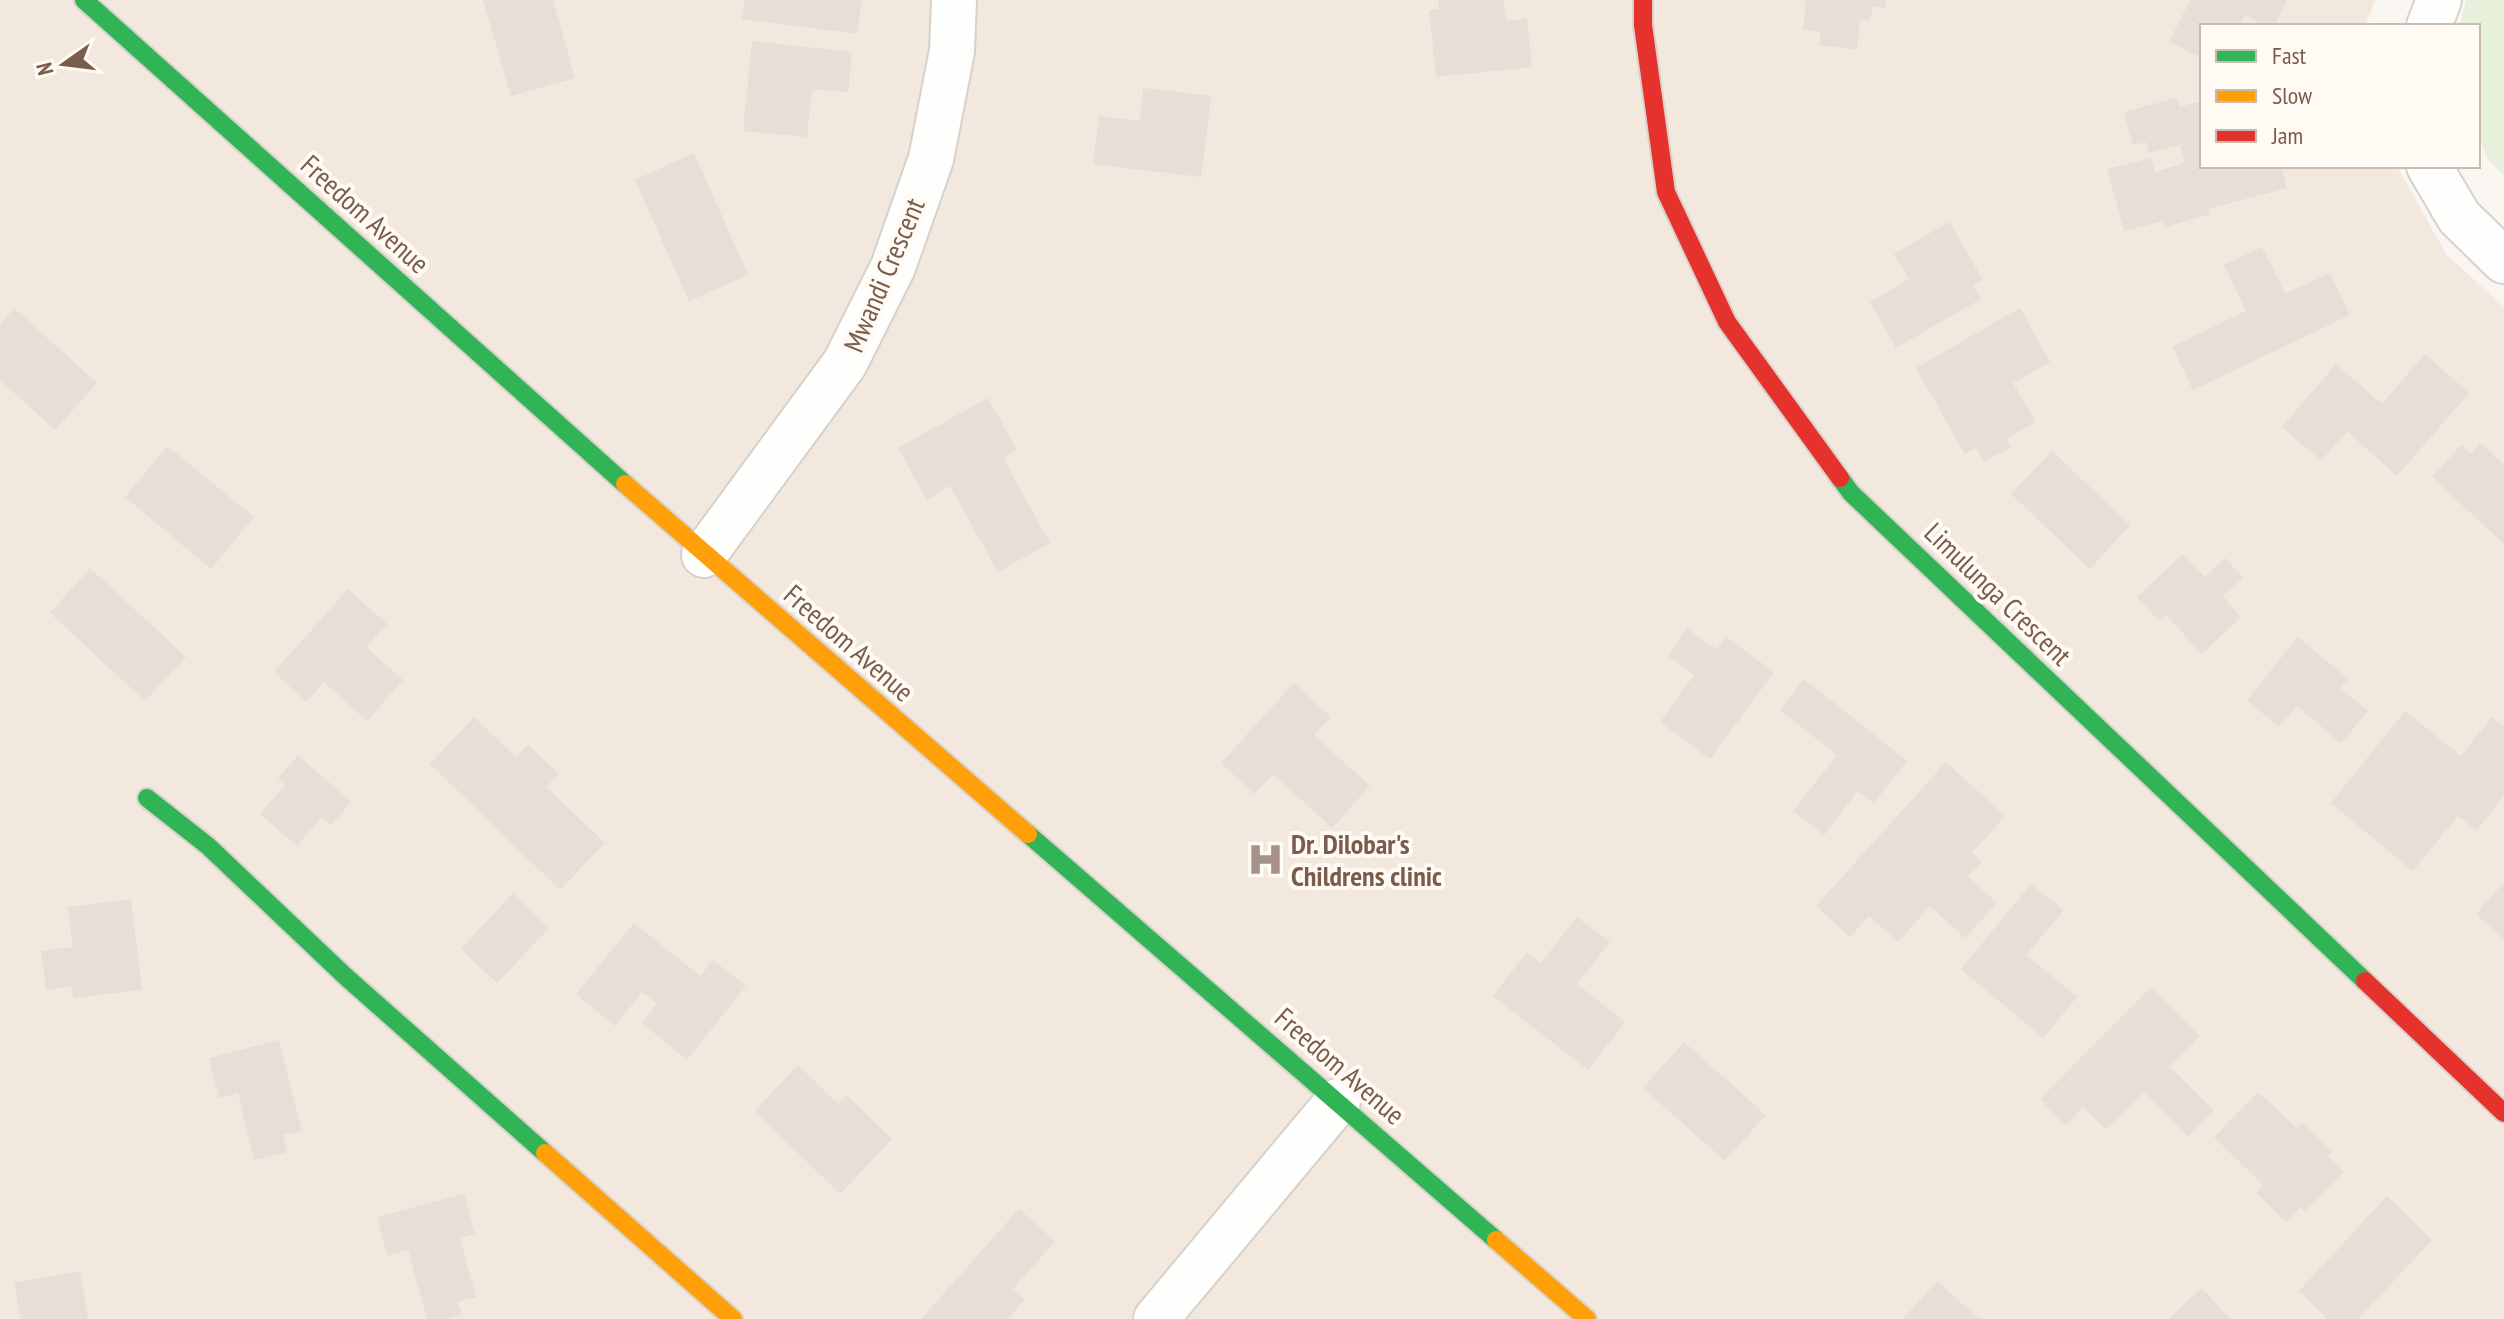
<svg xmlns="http://www.w3.org/2000/svg" width="2504" height="1319" font-family="'PT Sans Narrow',sans-serif">
<rect width="100%" height="100%" fill="#f9f5f0"/>
<path fill="#f2e8de" d="M0 0H2375L2365 26H2202V166H2397L2446 254 2504 307V1319H0Z"/>
<path fill="#e7f0db" d="M2466 0H2504V175L2488 160 2478 135V26H2460Z"/>
<path fill="#e6ded7" d="M483 0H553L575 78 511 96Z
M745 0H862L857 34 742 19Z
M1438 0H1503L1506 21 1527 19 1532 67 1436 77 1429 10 1439 9Z
M1806 0H1886V8L1873 6 1870 21 1860 20 1857 50 1819 45 1821 32 1803 30Z
M2190 0H2287L2274 26H2266L2245 15 2240 26H2202V58L2169 42Z
M752 41 852 52 848 92 812 89 807 137 743 131Z
M1143 88 1211 96 1201 177 1093 164 1099 116 1140 121Z
M2177 98 2179 107 2202 101V166H2281L2287 188 2208 209 2210 214 2165 227 2163 221 2124 231 2107 169 2151 158 2155 172 2185 163 2180 145 2149 153 2146 142 2133 145 2124 112Z
M694 153 748 275 689 301 635 180Z
M1949 222 1983 280 1973 285 1981 299 1896 348 1870 302 1909 279 1894 254Z
M2262 247 2285 294 2330 273 2350 315 2193 390 2172 347 2246 311 2224 265Z
M14 308 97 383 55 430 0 380V325Z
M2020 308 2050 362 2013 383 2036 422 2006 439 2011 447 1984 462 1976 448 1965 454 1916 368Z
M2425 354 2469 393 2397 476 2347 431 2321 461 2282 427 2336 364 2382 404Z
M988 398 1017 450 1003 458 1050 543 998 572 950 486 927 500 898 448Z
M2481 443 2504 465V544L2432 477 2461 445 2471 454Z
M167 446 254 517 211 569 125 497Z
M2052 451 2130 525 2090 569 2011 494Z
M2183 554 2205 577 2225 558 2243 577 2222 596 2241 617 2202 654 2166 615 2159 621 2137 597Z
M90 568 186 657 145 701 50 613Z
M348 589 387 624 366 647 403 680 367 721 324 682 306 702 274 672Z
M1687 628 1716 650 1726 637 1774 672 1710 759 1660 722 1694 675 1668 656Z
M2298 637 2348 679 2340 688 2368 711 2341 743 2297 706 2279 727 2247 700Z
M1804 679 1907 761 1874 803 1858 791 1824 835 1793 811 1837 755 1780 710Z
M1294 683 1331 717 1314 735 1370 786 1332 828 1273 774 1254 794 1221 763Z
M2405 711 2461 756 2492 717 2504 727V796L2476 831 2458 816 2413 871 2331 803Z
M474 717 516 757 528 745 559 774 546 787 605 843 560 890 430 764Z
M298 755 351 802 331 825 322 817 297 846 260 814 286 784 278 778Z
M1946 762 2005 816 1972 853 1982 862 1968 877 1997 903 1965 938 1930 906 1898 942 1869 916 1850 937 1816 906Z
M2504 882V939L2476 914Z
M2031 884 2064 910 2026 955 2077 997 2043 1038 1961 969Z
M513 893 549 928 497 983 461 949Z
M131 899 142 990 73 998 72 986 46 990 41 951 73 947 68 907Z
M1577 917 1610 942 1577 984 1625 1022 1588 1070 1493 996 1527 952 1541 963Z
M634 923 700 976 713 960 746 986 687 1060 642 1023 657 1004 642 992 615 1026 576 994Z
M2151 987 2200 1036 2170 1067 2214 1111 2188 1137 2143 1092 2106 1129 2083 1107 2066 1125 2040 1099Z
M279 1040 302 1131 283 1135 287 1152 254 1160 238 1093 219 1098 209 1058Z
M1684 1042 1766 1115 1725 1161 1643 1088Z
M798 1065 838 1104 847 1095 892 1139 840 1194 755 1111Z
M2258 1092 2297 1128 2302 1123 2332 1152 2328 1157 2344 1172 2305 1212 2301 1207 2286 1222 2256 1193 2263 1185 2214 1137Z
M464 1194 475 1234 460 1238 476 1297 458 1302 462 1314 446 1319H427L408 1250 387 1256 377 1217Z
M2387 1196 2432 1240 2358 1319H2328L2299 1291Z
M1019 1209 1055 1241 1013 1289 1025 1299 1008 1319H921Z
M80 1271 88 1319H21L14 1283Z
M1937 1281 1979 1319H1903Z
M2202 1288 2230 1319H2168Z"/>
<g fill="none" stroke-linecap="round" stroke-linejoin="round">
<defs>
<path id="street" d="M2429 26 2439 0
M2429 166 2459 217 2504 261
M704 555 845 363 893 267 931 159 952 51 954 0
M1156 1319 1338 1101"/>
<path id="fast" d="M84 0 625 484
M1840 478 1851 493 2365 981
M147 798 208 846 345 976 545 1153
M1028 834 1496 1240"/>
<path id="slow" d="M625 484 1028 834
M545 1153 733 1319
M1496 1240 1587 1319"/>
<path id="jam" d="M1643 0V25L1666 192 1727 322 1840 478
M2365 981 2504 1113"/>
</defs>
<use href="#street" stroke="#d7d1cb" stroke-width="48"/>
<use href="#fast" stroke="#d9d2cb" stroke-width="22"/>
<use href="#slow" stroke="#d9d2cb" stroke-width="22"/>
<use href="#jam" stroke="#d9d2cb" stroke-width="22"/>
<use href="#street" stroke="#fefefd" stroke-width="44"/>
<use href="#fast" stroke="#30b455" stroke-width="18"/>
<use href="#slow" stroke="#ff9f0a" stroke-width="18"/>
<use href="#jam" stroke="#e5322d" stroke-width="18"/>
</g>
<defs>
<symbol id="hospital-bare" viewBox="-9 -9 18 18"><path d="M-5-5h3v3.5h4V-5h3V5h-3V1.5h-4V5h-3Z" fill="#a69286" stroke="#fffaf3" stroke-width="2.5" paint-order="stroke"/></symbol>
</defs>
<g fill-rule="evenodd">
<use href="#hospital-bare" x="1240" y="834" width="51" height="51"/>
</g>
<g text-anchor="middle" stroke-width="8" stroke-linejoin="round" paint-order="stroke">
<g font-size="28" fill="#7a5c4d" stroke="#fffaf3">
<text transform="translate(365 214) rotate(42)" y="10">Freedom Avenue</text>
<text transform="translate(884 275) rotate(-67)" y="10">Mwandi Crescent</text>
<text transform="translate(1998 594) rotate(44)" y="10">Limulunga Crescent</text>
<text transform="translate(849 643) rotate(41)" y="10">Freedom Avenue</text>
<text transform="translate(1340 1066) rotate(41)" y="10">Freedom Avenue</text>
</g>
<g font-size="28" font-weight="bold" fill="#7a5c4d" stroke="#fffaf3" text-anchor="start">
<text x="1291" y="854">Dr. Dilobar's<tspan x="1291" dy="32">Childrens clinic</tspan></text>
</g>
</g>
<rect x="2200" y="24" width="280" height="144" fill="#fffaf3" stroke="#cabbb1" stroke-width="2"/>
<rect x="2216" y="50" width="40" height="12" fill="#30b455" stroke="#cabbb1" stroke-width="2"/>
<text x="2272" y="64" font-size="24" fill="#7a5c4d">Fast</text>
<rect x="2216" y="90" width="40" height="12" fill="#ff9f0a" stroke="#cabbb1" stroke-width="2"/>
<text x="2272" y="104" font-size="24" fill="#7a5c4d">Slow</text>
<rect x="2216" y="130" width="40" height="12" fill="#e5322d" stroke="#cabbb1" stroke-width="2"/>
<text x="2272" y="144" font-size="24" fill="#7a5c4d">Jam</text>
<g transform="translate(64 64) rotate(256)" stroke="#fffaf3" stroke-width="6" paint-order="stroke">
<path d="M0-6L14 30L0 20L-14 30Z" fill="#7a5c4d"/>
<text y="-12" font-size="22" font-weight="bold" text-anchor="middle" fill="#7a5c4d">N</text>
</g>
</svg>
